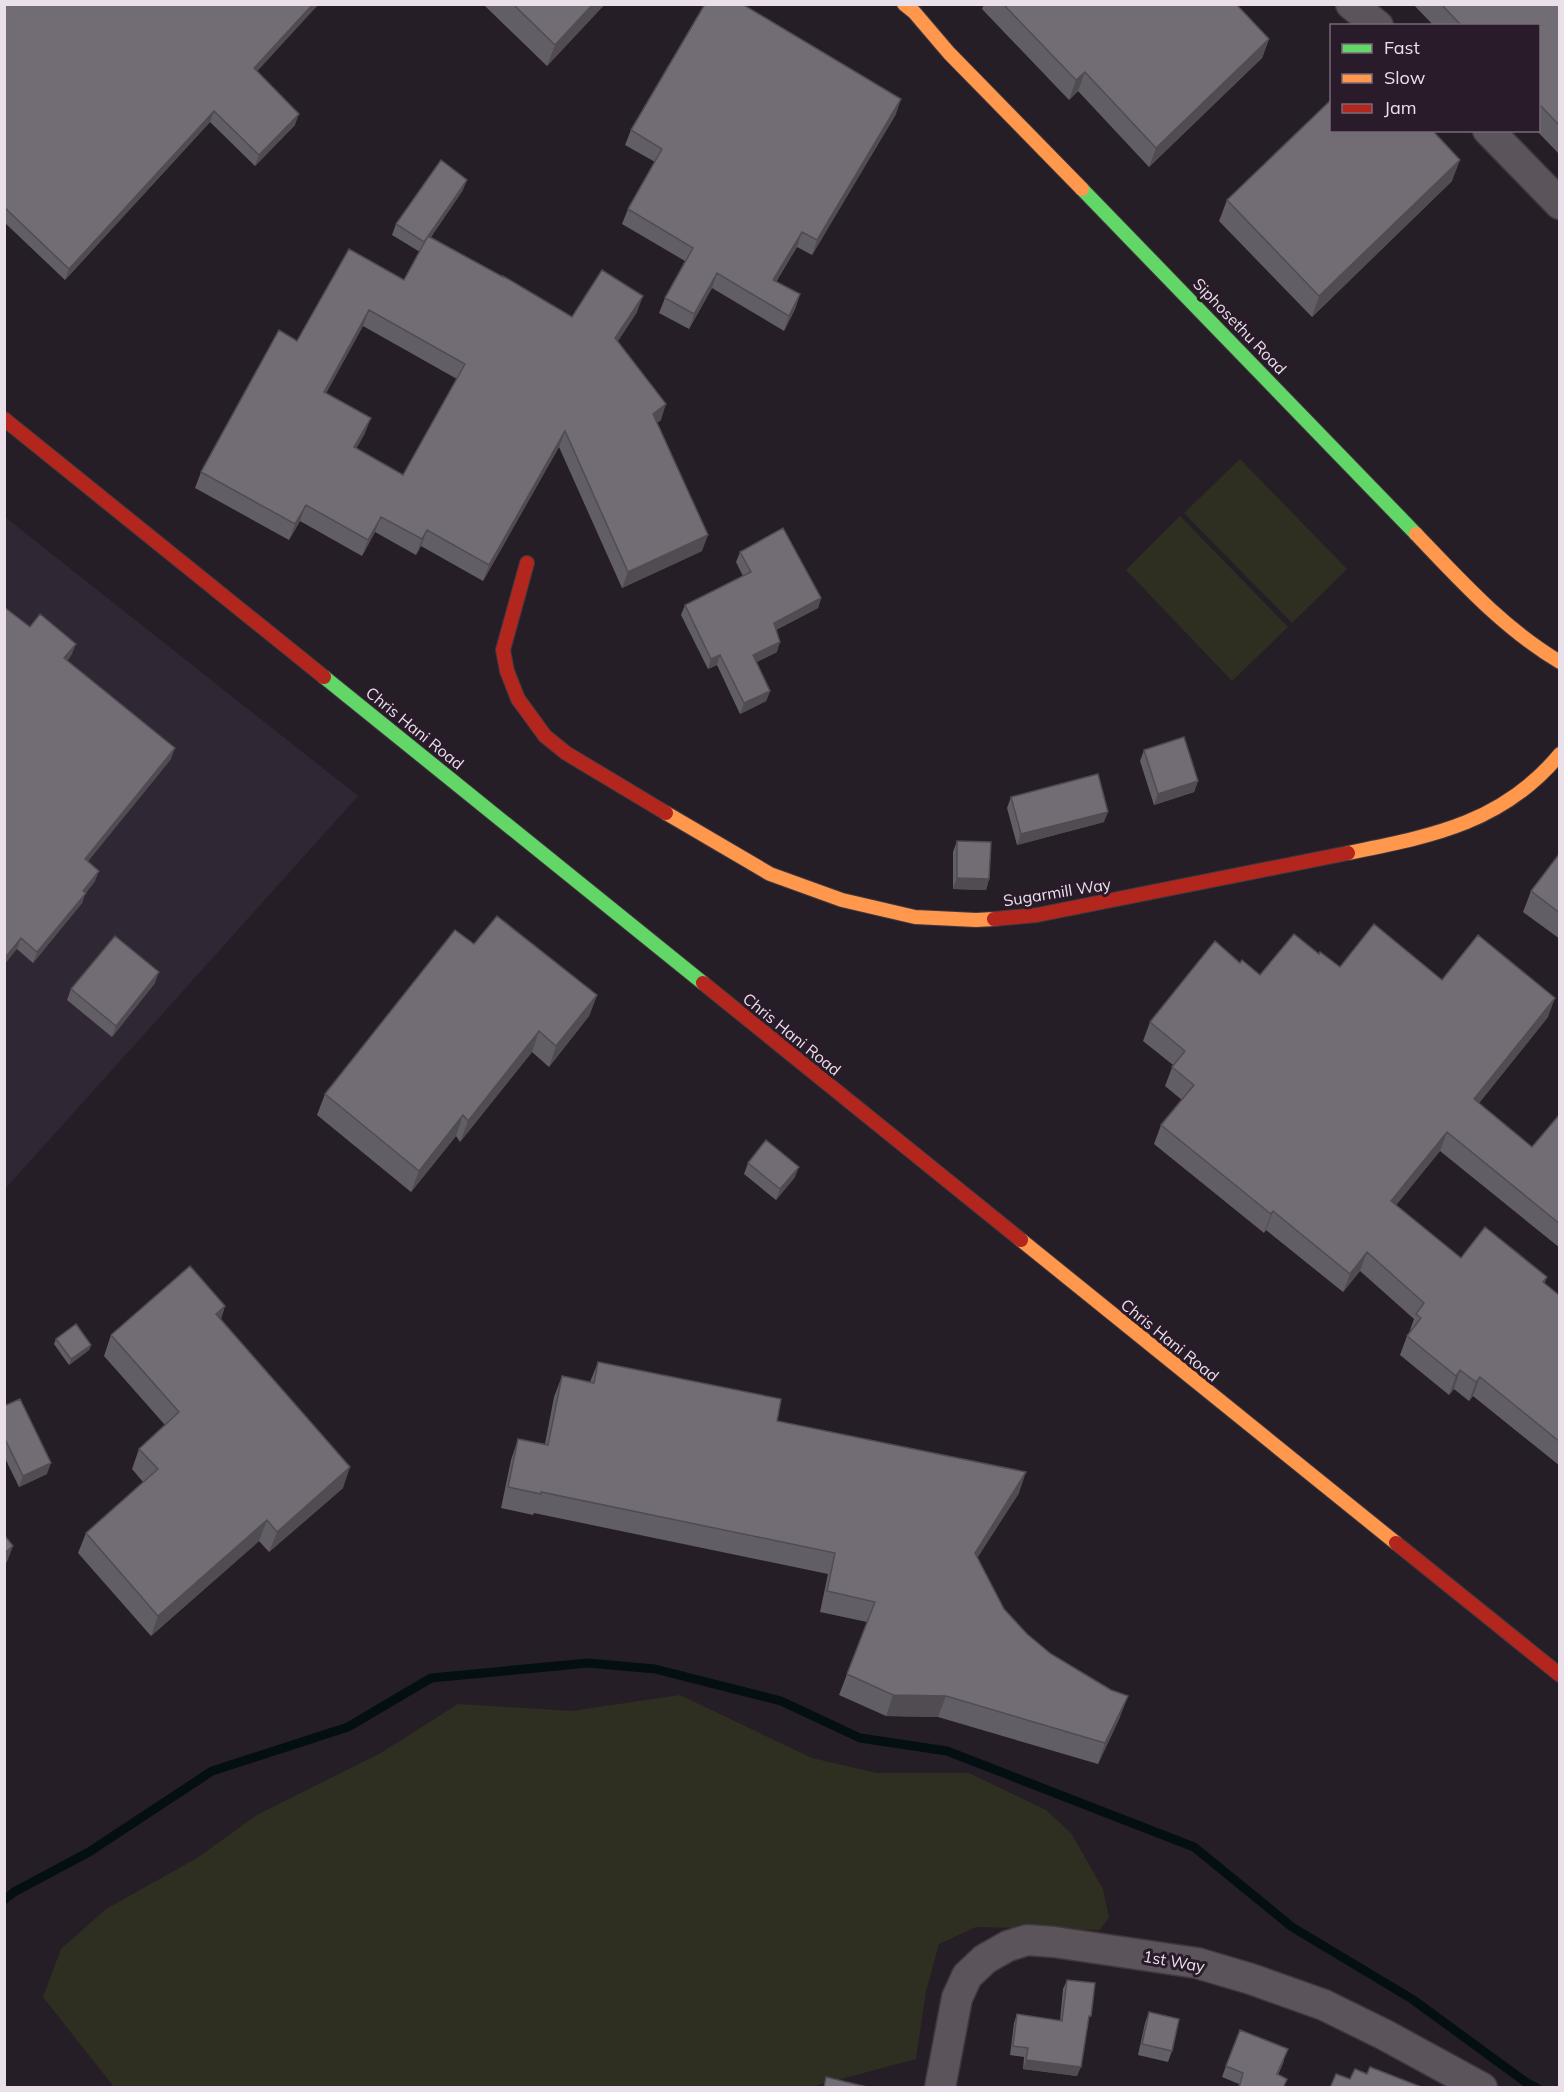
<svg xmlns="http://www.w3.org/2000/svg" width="1564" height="2092" font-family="Mulish,sans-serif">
<rect width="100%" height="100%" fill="#261e26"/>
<path fill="#302735" d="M5 517 358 796 5 1189Z"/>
<path fill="#2e2e21" d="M1240 459 1347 569 1292 623 1184 513Z
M1180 516 1288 627 1232 681 1126 570Z
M680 1695 812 1758 877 1773H969L1046 1810 1071 1833 1103 1889 1109 1917 1100 1930 976 1927 939 1944 926 1991 916 2059 811 2087H114L43 1997 61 1949 106 1909 197 1858 257 1815 379 1754 458 1704 571 1711Z"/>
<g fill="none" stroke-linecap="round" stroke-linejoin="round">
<path stroke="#030f13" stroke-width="9" d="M4 1900 14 1892 89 1852 212 1771 348 1727 431 1678 588 1663 655 1669 781 1701 860 1738 947 1751 1194 1847 1292 1927 1412 1999 1527 2083 1537 2088"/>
<defs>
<path id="street" d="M1351 4 1378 26
M1488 130 1560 204
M940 2088 957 1998 967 1976 985 1959 1008 1946 1027 1940 1054 1942 1197 1963 1251 1979 1324 2005 1385 2035 1482 2088"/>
<path id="fast" d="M1082 189 1416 534
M324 677 703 983"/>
<path id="slow" d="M904 4 914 12 949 53 1082 189
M1416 534C1460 580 1504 629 1560 662
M666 813 770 874 842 900 915 917 976 920 994 919
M1348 853C1432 836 1503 823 1560 754
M1021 1240 1396 1543"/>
<path id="jam" d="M4 419 324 677
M527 563 503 650 507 671 518 699 545 736 566 753 666 813
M994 919 1037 915 1348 853
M703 983 1021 1240
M1396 1543 1560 1675"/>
</defs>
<use href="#street" stroke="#3f383f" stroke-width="33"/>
<use href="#fast" stroke="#3f383f" stroke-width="16"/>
<use href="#slow" stroke="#3f383f" stroke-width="16"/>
<use href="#jam" stroke="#3f383f" stroke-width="16"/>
<use href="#street" stroke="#5b555b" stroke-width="30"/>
<use href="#fast" stroke="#63d668" stroke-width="14"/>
<use href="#slow" stroke="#ff974d" stroke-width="14"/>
<use href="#jam" stroke="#b3261e" stroke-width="14"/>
</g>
<path fill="#625e65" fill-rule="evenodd" d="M4 4 257 71 295 125 255 166 210 122 65 280 4 222Z
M485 4H605L547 66 485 6Z
M984 4H1236L1269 39 1262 58 1149 167 1078 91 1069 100 982 9Z
M1413 4H1560V155L1536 130H1539V26H1434Z
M896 114 812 255 797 247 776 282 800 294 795 309 784 331 712 288 689 329 659 313 665 298 685 261 622 224 628 209 655 162 625 145 631 130Z
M1452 181 1312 317 1219 221 1227 200Z
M463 190 431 237 572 317 637 312 618 341 661 420 657 423 702 551 622 588 559 447 483 581 421 546 416 555 375 532 362 556 300 521 289 540 195 488 201 472 297 341 404 280 420 252 392 235 396 224ZM363 326 457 379 403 475 356 449 365 433 326 393Z
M740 552 821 598 818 608 776 630 777 652 756 662 770 691 766 701 740 714 717 665 708 669 681 615 685 605 743 576 736 562Z
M30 627 72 654 67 661 171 759 88 861 95 881 85 894 82 903 33 963 17 949Z
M1144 750 1198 781 1194 792 1154 805 1140 761Z
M1011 797 1104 822 1017 845 1007 808Z
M957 841 989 879 986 890 953 889V852Z
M1560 853V939L1523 912 1531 891Z
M1319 954 1340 967 1442 980 1548 1017 1479 1103 1532 1147 1560 1114V1248L1440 1151 1396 1205 1461 1258 1547 1277 1544 1284 1560 1296V1466L1473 1396 1469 1401 1454 1389 1449 1395 1400 1355 1407 1336 1409 1333 1414 1319 1360 1271 1343 1292 1266 1230 1264 1233 1154 1144 1161 1125 1182 1100 1165 1086 1173 1065 1143 1041 1150 1022 1240 963 1260 975Z
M155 983 112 1037 67 1000 71 989Z
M597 995 589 1016 549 1067 532 1052 460 1142 456 1136 411 1192 317 1115 325 1094Z
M748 1163 795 1177 776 1200 744 1174Z
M225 1306 221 1319 343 1488 269 1552 259 1541 151 1636 78 1553 86 1533 143 1482 132 1469 139 1449 165 1425 104 1356 111 1335Z
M56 1339 91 1345 89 1350 69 1365 54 1344Z
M598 1362 777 1421 1019 1493 977 1558 1004 1609 1027 1634 1120 1717 1098 1764 938 1717 886 1716 839 1695 867 1622 820 1612 828 1574 534 1513 533 1515 501 1508 511 1460 518 1439 545 1444 554 1397 562 1376 590 1382Z
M4 1406 47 1474 19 1487 4 1456Z
M1067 1980 1088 2025 1077 2076 1023 2069 1024 2057 1010 2055 1014 2023 1017 2014 1060 2021 1063 1989Z
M1149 2012 1172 2051 1168 2062 1138 2055 1145 2023Z
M1284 2061 1278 2075 1284 2088H1238L1239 2084 1222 2077 1226 2066Z"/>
<path fill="#504c52" d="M313 4H319L250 79 254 68Z
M593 4H605L547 66 555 45Z
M1269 39 1262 58 1149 167 1156 148Z
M1085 72 1078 91 1069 100 1076 80Z
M901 99 896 114 812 255 817 240Z
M214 111 210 122 65 280 69 269Z
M299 114 295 125 255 166 259 155Z
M1460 160 1452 181 1312 317 1319 296Z
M467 180 463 190 420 253 424 242Z
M802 232 797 247 767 295 773 280Z
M717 273 712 288 689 329 694 314Z
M800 294 795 309 784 331 789 316Z
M643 296 637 312 609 354 615 338Z
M369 310 363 326 318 408 324 392Z
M666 404 661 420 647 430 653 414Z
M371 418 365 433 348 463 354 447Z
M565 431 559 447 483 581 489 565Z
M306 505 300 521 289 540 295 524Z
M381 517 375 532 362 556 368 540Z
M427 530 421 546 416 555 422 539Z
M708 535 702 551 622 588 628 572Z
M821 598 818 608 770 633 774 623Z
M780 642 777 652 749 666 753 655Z
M76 644 72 654 60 669 64 658Z
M720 655 717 665 708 669 711 659Z
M770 691 766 701 740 714 744 703Z
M175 748 171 759 81 870 85 859Z
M1198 781 1194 792 1154 805 1158 794Z
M1108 812 1104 822 1017 845 1021 834Z
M99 871 95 881 85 894 82 903 33 963 37 952Z
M957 878 989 879 986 890 953 889Z
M21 938 17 949 4 965V959Z
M159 972 155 983 112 1037 116 1026Z
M597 995 589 1016 549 1067 556 1046Z
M1555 998 1548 1017 1467 1118 1474 1099Z
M539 1031 532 1052 460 1142 468 1121Z
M463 1115 456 1136 411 1192 419 1171Z
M1447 1132 1440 1151 1384 1220 1391 1201Z
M799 1167 795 1177 776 1200 780 1189Z
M1273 1211 1266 1230 1264 1233 1271 1214Z
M1367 1252 1360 1271 1343 1292 1350 1274Z
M225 1306 218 1326 216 1314Z
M91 1345 89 1350 69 1365 71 1359Z
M1460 1370 1454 1389 1449 1395 1456 1376Z
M1480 1377 1473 1396 1469 1401 1476 1382Z
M51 1463 47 1474 19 1487 23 1476Z
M350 1467 343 1488 269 1552 277 1532Z
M1026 1472 1019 1493 967 1574 975 1553Z
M267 1520 259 1541 151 1636 158 1616Z
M13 1546 7 1562 4 1564V1553Z
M893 1695 946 1696 938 1717 886 1716Z
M1128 1696 1120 1717 1098 1764 1105 1743Z
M1026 2060 1081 2067 1077 2076 1023 2069Z"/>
<path fill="#726d75" stroke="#504c52" stroke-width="1.5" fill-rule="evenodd" d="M4 4H313L254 68 299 114 259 155 214 111 69 269 4 207Z
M513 4H593L555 45Z
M705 4H742L901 99 817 240 802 232 773 280 800 294 789 316 717 273 694 314 665 298 693 248 628 209 662 149 631 130Z
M1003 4H1236L1269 39 1156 148 1085 72 1076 80Z
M1441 4H1560V126L1539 104V26H1462Z
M1332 99V130H1432L1460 160 1319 296 1227 200Z
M441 160 467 180 424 242 396 224Z
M428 236 503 277V276L572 317 602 270 643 296 615 338 666 404 653 414 708 535 628 572 565 431 489 565 427 530 422 539 381 517 368 540 306 505 295 524 201 472 279 330 297 341 349 249 404 280ZM369 310 465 364 403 475 354 447 371 418 324 392Z
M783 528 821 598 774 623 780 642 753 655 770 691 744 703 720 655 711 659 685 605 751 572 740 552Z
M4 607 30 627 40 614 76 644 64 658 175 748 85 859 99 871 83 891 86 893 37 952 21 938 4 959Z
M1184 737 1198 781 1158 794 1144 750Z
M1098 774 1108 812 1021 834 1011 797Z
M957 841 991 842 989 879 957 878Z
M1560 853V913L1531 891Z
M497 916 597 995 556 1046 539 1031 468 1121 463 1115 419 1171 325 1094 455 930 474 944Z
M1374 924 1442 980 1478 935 1555 998 1474 1099 1532 1147 1560 1114V1224L1447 1132 1391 1201 1461 1258 1485 1227 1547 1277 1543 1282 1560 1296V1442L1480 1377 1476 1382 1460 1370 1456 1376 1407 1336 1421 1318 1416 1314 1424 1303 1367 1252 1350 1274 1273 1211 1271 1214 1161 1125 1194 1085 1172 1067 1185 1051 1150 1022 1215 941 1240 963 1242 960 1260 975 1294 934 1319 954 1320 952 1340 967Z
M115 936 159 972 116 1026 71 989Z
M766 1140 799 1167 780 1189 748 1163Z
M190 1266 225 1306 216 1314 350 1467 277 1532 267 1520 158 1616 86 1533 158 1469 139 1449 179 1412 111 1335Z
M76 1324 91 1345 71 1359 56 1339Z
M598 1362 781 1399 777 1421 1026 1472 975 1553 1004 1609 1027 1634 1051 1654 1111 1690 1128 1696 1105 1743 946 1696 893 1695 847 1674 875 1602 827 1591 835 1553 541 1492V1494L508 1487 518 1439 548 1445 562 1376 594 1383Z
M20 1399 51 1463 23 1476 4 1437V1406Z
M4 1535 13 1546 4 1553Z
M1067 1980 1095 1983 1091 2016H1089L1081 2067 1026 2060 1028 2048 1013 2046 1017 2014 1062 2021Z
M1149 2012 1179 2019 1172 2051 1142 2044Z
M1240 2030 1288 2049 1277 2074 1287 2079 1283 2088H1239L1243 2073 1226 2066Z
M1370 2067 1424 2088H1330L1336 2074 1350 2079 1355 2069 1367 2074Z
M826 2077 871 2088H824Z"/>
<g text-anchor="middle" stroke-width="6" stroke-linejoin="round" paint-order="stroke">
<g font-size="16" fill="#eae0ea" stroke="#2a1b2a">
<text transform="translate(1240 326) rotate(46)" y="6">Siphosethu Road</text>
<text transform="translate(415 728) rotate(39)" y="6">Chris Hani Road</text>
<text transform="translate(1057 892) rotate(-9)" y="6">Sugarmill Way</text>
<text transform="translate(792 1034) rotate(39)" y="6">Chris Hani Road</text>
<text transform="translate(1170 1340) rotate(39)" y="6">Chris Hani Road</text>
<text transform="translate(1174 1961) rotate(10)" y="6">1st Way</text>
</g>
</g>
<rect width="1564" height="2092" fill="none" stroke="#eae0ea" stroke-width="12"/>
<rect x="1330" y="24" width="210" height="108" fill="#2a1b2a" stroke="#776a77" stroke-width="1.5"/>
<rect x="1342" y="44" width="30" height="9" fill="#63d668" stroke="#776a77" stroke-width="1.5"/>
<text x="1384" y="54" font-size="18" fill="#eae0ea">Fast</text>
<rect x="1342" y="74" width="30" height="9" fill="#ff974d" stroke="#776a77" stroke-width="1.5"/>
<text x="1384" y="84" font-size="18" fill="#eae0ea">Slow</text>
<rect x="1342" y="104" width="30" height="9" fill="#b3261e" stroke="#776a77" stroke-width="1.5"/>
<text x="1384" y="114" font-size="18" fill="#eae0ea">Jam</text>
</svg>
